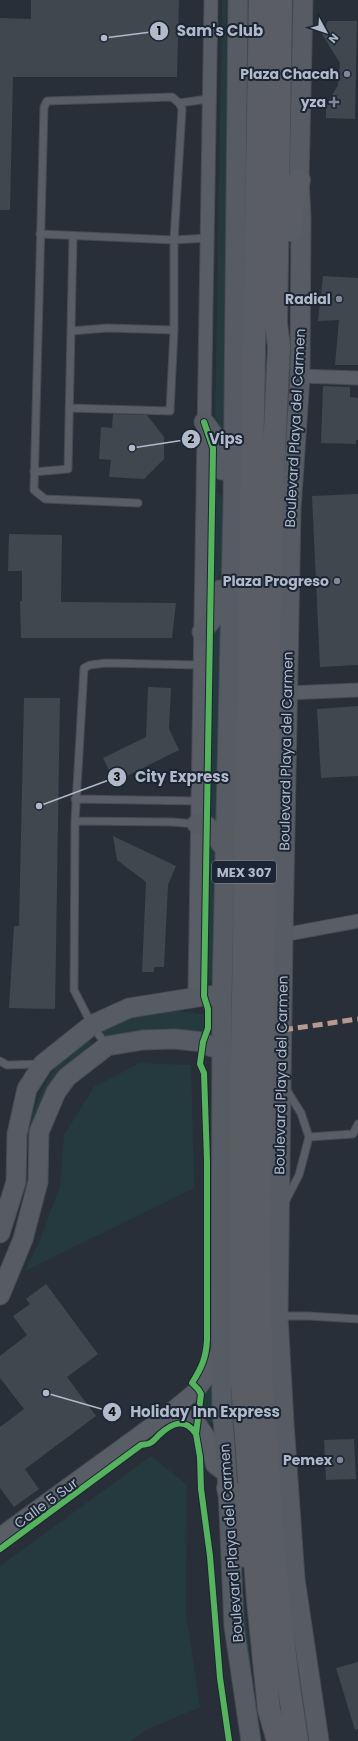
<svg xmlns="http://www.w3.org/2000/svg" width="358" height="1741" font-family="Poppins,sans-serif">
<rect width="100%" height="100%" fill="#282f38"/>
<path fill="#253a3e" d="M222 0H226V32L231 73 225 439 215 426Z
M216 446 218 453 217 492 224 499 222 569C212 585 219 593 213 609Z
M222 618 219 832 209 820 213 630Z
M210 839 218 850 213 977 207 986Z
M168 1010 203 1014 206 1029 203 1032C171 1029 138 1026 108 1039L103 1033V1025L120 1018Z
M87 1038 92 1044 69 1063 55 1080 29 1153 26 1155 22 1150C29 1119 39 1088 59 1063 66 1053 78 1046 87 1038Z
M140 1063 191 1065 194 1188 25 1271 40 1240 60 1186 64 1135 94 1087Z
M211 1384 213 1385 214 1422 210 1424 202 1415 190 1405Z
M151 1456 187 1485 186 1612 200 1707 146 1730 131 1741H0V1566Z
M238 1548 260 1741 243 1635Z"/>
<path fill="#41474e" d="M31 0H179L177 77H13L10 210H0V18L31 19Z
M328 21H357L355 119 326 118V106L338 85 340 63 322 34Z
M323 276 358 278V365H335L339 320 318 321Z
M323 386 350 387V397L358 398V440H356V444L321 443Z
M113 414 147 415 164 437V459L144 479 109 477 111 460 99 459 101 427 112 428Z
M358 494V665L320 667 312 496Z
M9 534 62 535 61 602 176 603 172 638H21L20 601H22V571H8Z
M148 687 171 688 169 729 179 750 115 782 103 758 146 737Z
M24 698H60L55 1009 9 1008 14 926H19Z
M358 706V776L321 778 317 709Z
M113 836 176 866 168 885 164 967H154V972H142L146 882 117 860Z
M46 1284 98 1354 67 1377 96 1416 25 1469 39 1489 14 1507 0 1488V1427L24 1409 0 1378V1356L27 1335 13 1316 30 1304 26 1299Z
M354 1439 356 1479 326 1480 324 1440Z
M358 1662V1729L355 1730 336 1668Z"/>
<g fill="none" stroke-linecap="round" stroke-linejoin="round">
<defs>
<path id="service" d="M179 103 208 99
M40 234 174 240 207 238
M71 331 107 328 174 330
M69 408 170 411 174 330V240L182 109 179 103 172 97 47 101 44 107 34 490 45 499 138 503
M34 472 68 469 73 236
M75 799 198 801
M75 821 172 822 196 824
M106 1045 92 1025 74 990 75 821 84 668 90 665 106 663 200 665
M0 1061 7 1065 41 1064
M309 1137 353 1134 358 1124
M285 1202 299 1175 309 1137 301 1113 286 1089
M279 1316H308L358 1319"/>
<path id="minor" d="M300 376 358 378
M287 693 358 690
M283 935 358 921
M204 996 195 990 211 0"/>
<path id="tertiary" d="M169 1413 187 1416 197 1422 207 1437 214 1465 227 1475
M0 1536 169 1413 198 1389 212 1370 220 1349"/>
<path id="secondary" d="M238 0 233 506 222 995 221 1348 222 1405 228 1488 234 1626 251 1741
M303 0 299 180 301 217 300 376 291 509 283 935 278 1316 284 1423 295 1579 319 1741
M204 422 222 446V470
M202 632 218 612 220 590
M197 824 207 826 226 850
M0 1233 16 1182 17 1134 27 1089 43 1064 92 1025 129 1008 204 996 222 995
M0 1295 23 1239 38 1182 39 1132 56 1092 67 1077 107 1046 143 1040 175 1039 203 1042 209 1046 221 1049"/>
<path id="trunk" d="M260 0 241 1117V1369L258 1601 269 1710 278 1741
M281 0 276 324 279 346 272 492 259 1236 261 1373 275 1567 288 1681 297 1741
M291 230 292 205 299 180
M228 1488 244 1556"/>
</defs>
<use href="#service" stroke="#474b52" stroke-width="9"/>
<use href="#minor" stroke="#474b52" stroke-width="15"/>
<use href="#tertiary" stroke="#474b52" stroke-width="18"/>
<use href="#secondary" stroke="#474b52" stroke-width="21"/>
<use href="#trunk" stroke="#454a53" stroke-width="24"/>
<use href="#service" stroke="#585d66" stroke-width="7"/>
<use href="#minor" stroke="#585d66" stroke-width="13"/>
<use href="#tertiary" stroke="#585d66" stroke-width="16"/>
<use href="#secondary" stroke="#575c64" stroke-width="19"/>
<use href="#trunk" stroke="#5a5e64" stroke-width="22"/>
<path stroke="#b69a8f" stroke-width="5" stroke-dasharray="10 5" stroke-linecap="butt" d="M283 1030 358 1019"/>
<defs>
<path id="cycleway" d="M204 422 213 448 204 996 208 1009V1028L203 1042 200 1064 204 1073 207 1160V1340C206 1358 202 1367 192 1383L198 1389 201 1394 196 1434 200 1457 201 1489 210 1556 220 1678 229 1741
M0 1549 141 1445C143 1444 148 1445 150 1443 153 1442 157 1437 159 1435 172 1423 185 1417 196 1434"/>
</defs>
<use href="#cycleway" stroke="#1b2533" stroke-width="8"/>
<use href="#cycleway" stroke="#56b35d" stroke-width="6"/>
</g>
<g fill="#818997" stroke="#1b2533" stroke-width="1.5">
<circle cx="347" cy="74" r="4"/>
<path d="M332 96h4v4h4v4h-4v4h-4v-4h-4v-4h4z"/>
<circle cx="339" cy="299" r="4"/>
<circle cx="337" cy="581" r="4"/>
<circle cx="340" cy="1460" r="4"/>
</g>
<g text-anchor="middle" stroke-width="4" stroke-linejoin="round" paint-order="stroke">
<rect fill="#1b2533" stroke="#848d9d" stroke-width="1" x="212" y="861" width="64" height="22" rx="3"/>
<g font-size="13" font-weight="bold" fill="#b1baca">
<text x="244" y="877">MEX 307</text>
</g>
<g font-size="14" font-weight="bold" fill="#b1baca" stroke="#1b2533" text-anchor="end">
<text x="339" y="79">Plaza Chacah</text>
<text x="326" y="107">yza</text>
<text x="331" y="304">Radial</text>
<text x="329" y="586">Plaza Progreso</text>
<text x="332" y="1465">Pemex</text>
</g>
<g font-size="14" fill="#b1baca" stroke="#1b2533">
<text transform="translate(295 428) rotate(-87)" y="5">Boulevard Playa del Carmen</text>
<text transform="translate(286 751) rotate(-89)" y="5">Boulevard Playa del Carmen</text>
<text transform="translate(281 1075) rotate(-89)" y="5">Boulevard Playa del Carmen</text>
<text transform="translate(46 1503) rotate(-36)" y="5">Calle 5 Sur</text>
<text transform="translate(231 1543) rotate(-94)" y="5">Boulevard Playa del Carmen</text>
</g>
</g>
<path fill="none" stroke="#b1baca" stroke-width="1.5" d="M104 38L159 31M132 448L191 439M39 806L117 777M46 1393L112 1412"/>
<g fill="#b1baca" stroke="#1b2533" stroke-width="1.5">
<circle cx="104" cy="38" r="4"/>
<circle cx="132" cy="448" r="4"/>
<circle cx="39" cy="806" r="4"/>
<circle cx="46" cy="1393" r="4"/>
<circle cx="159" cy="31" r="10"/>
<circle cx="191" cy="439" r="10"/>
<circle cx="117" cy="777" r="10"/>
<circle cx="112" cy="1412" r="10"/>
</g>
<g font-size="12" text-anchor="middle" font-weight="bold" fill="#111">
<text x="159" y="35">1</text>
<text x="191" y="443">2</text>
<text x="117" y="781">3</text>
<text x="112" y="1416">4</text>
</g>
<g font-size="15" text-anchor="middle" font-weight="bold" fill="#b1baca" stroke="#1b2533" stroke-width="4" stroke-linejoin="round" paint-order="stroke">
<text x="220" y="36">Sam's Club</text>
<text x="226" y="444">Vips</text>
<text x="182" y="782">City Express</text>
<text x="205" y="1417">Holiday Inn Express</text>
</g>
<g transform="translate(326 32) rotate(130)" stroke="#1b2533" stroke-width="3" paint-order="stroke">
<path d="M0-3L7 15L0 10L-7 15Z" fill="#b1baca"/>
<text y="-6" font-size="11" font-weight="bold" text-anchor="middle" fill="#b1baca">N</text>
</g>
</svg>
